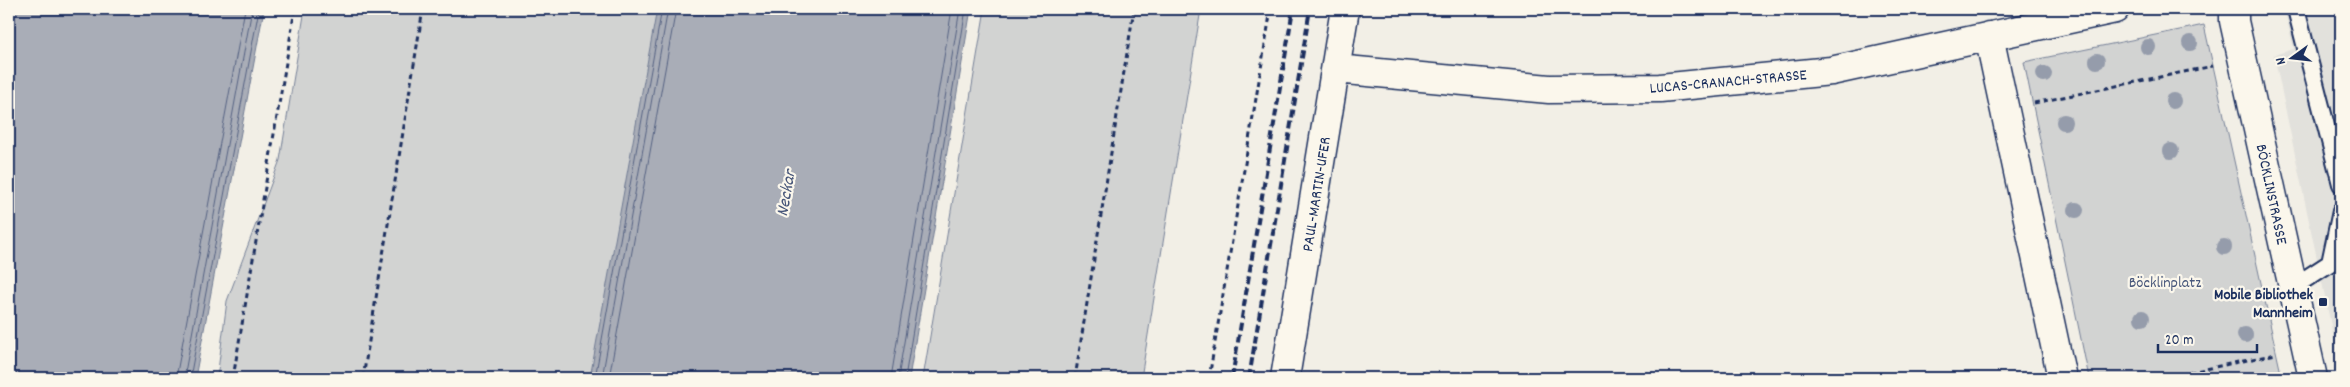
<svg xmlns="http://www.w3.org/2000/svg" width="2350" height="387" font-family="Dekko,sans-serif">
<rect width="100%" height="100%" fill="#f2efe6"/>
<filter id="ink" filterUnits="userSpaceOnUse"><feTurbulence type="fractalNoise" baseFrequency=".02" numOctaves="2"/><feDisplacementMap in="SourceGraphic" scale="10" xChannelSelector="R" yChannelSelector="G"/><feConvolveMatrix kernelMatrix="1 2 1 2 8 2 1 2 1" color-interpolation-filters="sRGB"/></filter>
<g filter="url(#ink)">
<path fill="#e2e1dc" d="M2284 9H2341V355L2336 349 2274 55 2294 49Z"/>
<path fill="#d2d3d2" stroke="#768198" d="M305 9H669L603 378H217L227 301 280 160Z
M985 9H1201L1141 378H923Z
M2204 25 2282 378H2089L2024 62Z"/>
<path fill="#a9adb7" stroke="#707b93" d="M9 9H264L195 378H9Z
M657 9H971L909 378H590Z"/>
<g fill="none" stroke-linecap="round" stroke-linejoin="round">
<path stroke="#546182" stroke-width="1" d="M176 378 245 9
M184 378 252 9
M190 378 259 9
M595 378 662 9
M602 378 668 9
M609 378 676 9
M891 378 952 9
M898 378 960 9
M905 378 966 9"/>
<defs>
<path id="lane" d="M2296 9 2341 184
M2293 287 2330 263 2341 211"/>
<path id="street" d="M2234 9V21L2313 378
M1989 36 2062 378
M1336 69 1549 89 1660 88 1831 71 2115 9
M1285 378 1345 9"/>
</defs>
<use href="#lane" stroke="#1b2f5e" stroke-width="20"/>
<use href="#street" stroke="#1b2f5e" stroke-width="31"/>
<path stroke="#1b2f5e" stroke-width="3" stroke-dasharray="5 4" stroke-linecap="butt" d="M2034 103 2213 66
M233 378 295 9
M363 378 423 9
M1075 378 1134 9
M1209 378 1271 9
M2163 378 2276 354"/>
<use href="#lane" stroke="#fbf7ec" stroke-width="16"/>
<use href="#street" stroke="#fbf7ec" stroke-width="28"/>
<path stroke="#1b2f5e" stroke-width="4" stroke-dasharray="8 4" stroke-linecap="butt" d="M1232 378 1293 9
M1249 378 1310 9"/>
</g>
<g fill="#959cab">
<circle cx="2190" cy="43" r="8"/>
<circle cx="2148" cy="47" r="8"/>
<circle cx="2097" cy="61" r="8"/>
<circle cx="2044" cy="74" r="8"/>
<circle cx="2173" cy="101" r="8"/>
<circle cx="2064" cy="122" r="8"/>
<circle cx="2171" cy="151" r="8"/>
<circle cx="2076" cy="210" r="8"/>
<circle cx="2224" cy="247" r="8"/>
<circle cx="2142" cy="318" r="8"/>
<circle cx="2245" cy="335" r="8"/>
</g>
</g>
<rect fill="#1b2f5e" stroke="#fbf7ec" stroke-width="2" x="2318" y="297" width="10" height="10" rx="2.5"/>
<g text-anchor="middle" stroke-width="4.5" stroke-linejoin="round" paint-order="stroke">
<g font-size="16" fill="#1b2f5e" stroke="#fbf7ec">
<text transform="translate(1728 80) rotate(-5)" y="6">LUCAS-CRANACH-STRASSE</text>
<text transform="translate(1315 194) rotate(-81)" y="6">PAUL-MARTIN-UFER</text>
<text transform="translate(2273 194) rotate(78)" y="6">BÖCKLINSTRASSE</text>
</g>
<g font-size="16" fill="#49587b" stroke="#fbf7ec">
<text x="2165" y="287">Böcklinplatz</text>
</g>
<g font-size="16" font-weight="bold" fill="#1b2f5e" stroke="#fbf7ec" text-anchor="end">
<text x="2313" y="299">Mobile Bibliothek<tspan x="2313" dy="18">Mannheim</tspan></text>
</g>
<g font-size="18" font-style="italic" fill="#465579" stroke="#fbf7ec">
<text transform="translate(785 193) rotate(-80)" y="6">Neckar</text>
</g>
</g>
<rect width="2350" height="387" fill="none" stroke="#fbf7ec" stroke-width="30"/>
<rect x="15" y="15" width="2320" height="357" fill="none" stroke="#1b2f5e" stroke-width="2" filter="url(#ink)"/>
<g transform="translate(2292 58) rotate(255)" stroke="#fbf7ec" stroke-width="4" paint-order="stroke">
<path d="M0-4L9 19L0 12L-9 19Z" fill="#1b2f5e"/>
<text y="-8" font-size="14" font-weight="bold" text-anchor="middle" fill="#1b2f5e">N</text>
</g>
<path d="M2158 344v8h99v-8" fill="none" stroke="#1b2f5e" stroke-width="2.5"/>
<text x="2165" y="344" font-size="15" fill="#1b2f5e" stroke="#fbf7ec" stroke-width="4" paint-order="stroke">20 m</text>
</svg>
